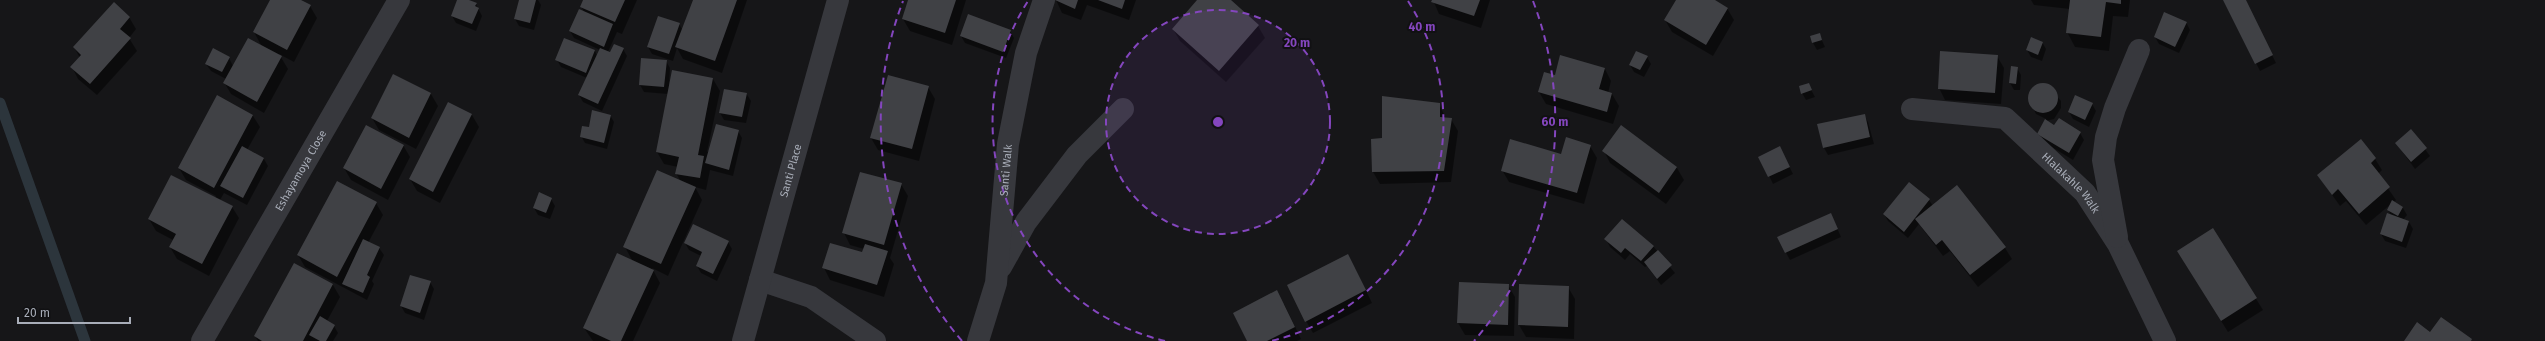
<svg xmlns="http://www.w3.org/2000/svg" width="2545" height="341" font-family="'Fira Sans',sans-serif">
<rect width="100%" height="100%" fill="#161618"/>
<path fill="#0007" d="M271 0H299L310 6 317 18 294 62 279 54 288 69 264 113 231 94 224 82 226 79 211 71 206 64 229 58 233 66 262 47 254 32Z
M458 0 476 4 482 16 476 31 456 23 452 16Z
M520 0H538L541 5 534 30 519 26 515 19Z
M584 0H637L622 34 617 32 608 52 623 49 627 56 602 111 583 102 579 95 587 78 561 67 557 60 595 51 597 56 600 50 574 38 570 31 584 12 581 6Z
M694 0H747L722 73 683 59 677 48 673 61 652 54 648 47 679 24 683 31Z
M909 0H966L952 45 910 31 903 19Z
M1056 0H1136L1129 20 1087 5 1081 20 1062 13Z
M1199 0H1229L1258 26 1265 38 1226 82 1180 41 1173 29Z
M1433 0H1490L1481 28 1439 14Z
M1677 0H1713L1727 8 1734 20 1713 56 1672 32 1665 20Z
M2031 0H2130L2128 17 2113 16 2109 51 2075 47 2067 32 2070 9 2034 5Z
M2224 0H2245L2276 63 2260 71Z
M129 17 136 29 129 38 137 51 97 95 78 79 72 67 80 58 74 47Z
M2186 22 2190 30 2179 53 2159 44 2155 37Z
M1010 31 1014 38 1006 58 965 43 961 36Z
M1819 34 1825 47 1817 50 1813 43Z
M2042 42 2046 49 2042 61 2031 57 2027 50Z
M1997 56 2004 68 2001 104 1945 100 1939 88Z
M1647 57 1651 64 1644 77 1634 72 1630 65Z
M666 61 670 68 669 86 713 79 720 91 707 152 738 131 742 138 733 176 710 170 706 190 695 187 702 200 668 276 652 268 660 283 633 341H593L584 328 633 262 625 247 681 182 676 173 678 167 664 164 657 152 668 94 644 92 640 85Z
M2017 68 2021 75 2020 90H2014L2010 83Z
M1605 69 1611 81 1608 93 1612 94 1619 106 1613 124 1546 104 1539 92 1556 76Z
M394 75 431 94 438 106 416 149 379 130 372 118Z
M1808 84 1815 97 1806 100 1802 93Z
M2041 84H2047L2061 101V108L2054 119 2046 121 2055 126 2080 133 2084 140 2073 160 2042 141 2038 134 2046 119 2036 114 2029 100 2030 93Z
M928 87 935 99 919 161 878 150 871 138Z
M746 93 751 101 746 123 724 120 720 113Z
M2076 96 2092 104 2096 111 2089 127 2073 119 2069 112Z
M217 97 253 116 260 127 247 150 264 159 268 166 247 205 224 193 220 200 232 207 239 218 209 276 177 259 170 247 173 240 156 231 149 219 215 198 216 196 186 180 179 168Z
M1383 97 1439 104 1446 119H1451L1458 131 1451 182 1380 184 1373 172 1383 139Z
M448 103 472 115 479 127 440 203 417 191 410 179Z
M610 115 614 122 607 149 585 143 581 136Z
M1864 115 1868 122 1874 144 1828 155 1824 148 1819 125Z
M1621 127 1677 168 1684 180 1666 204 1610 163 1604 151Z
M2411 130 2430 156 2415 169 2396 143Z
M403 145 410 157 388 200 351 180 344 168Z
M1590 146 1597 158 1584 204 1509 182 1502 170 1562 156Z
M1783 154 1793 174 1773 184 1760 157Z
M2375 159 2382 170 2378 174 2396 200 2394 202 2403 208 2407 215 2403 220 2409 222 2413 229 2406 248 2385 241 2381 234 2391 215 2388 210 2391 204 2366 225 2346 201 2340 206 2318 175Z
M901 184 908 196 890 258 894 264 884 297 830 280 824 268 863 254 864 249 850 245 844 233Z
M551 199 555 206 550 219 538 215 534 208Z
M1929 200 1933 206 2005 248 2012 259 1978 287 1950 251 1943 256 1919 224 1908 238 1888 221 1884 214Z
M376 203 383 215 368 243 379 248 384 255 372 281 374 284 367 300 305 267 298 255Z
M1834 221 1841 237 1790 260 1778 238Z
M2213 230 2263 310 2228 332 2185 263Z
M1606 239 1653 246 1675 273 1661 285 1647 266 1645 267 1630 254 1625 260 1610 247Z
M728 242 732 249 717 281 701 273 697 266 701 256 689 250 685 243Z
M294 264 333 285 340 297 327 321 334 326 338 333 333 341H258L255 336Z
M1355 268 1372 303 1313 333 1306 321Z
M430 282 434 289 424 320 405 313 401 306Z
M1508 285 1515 297 1514 336 1465 335 1458 323Z
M1520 286 1568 287 1575 299 1574 339 1526 337 1519 325Z
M1284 304 1301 339 1297 341H1248Z"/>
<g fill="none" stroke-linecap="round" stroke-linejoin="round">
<path stroke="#2c353c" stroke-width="11" d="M0 103 85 341"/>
</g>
<path fill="#404145" d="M270 0H301L311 5 287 50 253 32Z
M457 0H469L477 3 475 6 479 8 472 24 451 16Z
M519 0H536L530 23 514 19Z
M583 0H625L615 22 580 7Z
M693 0H737L715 61 675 47Z
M908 0H956L945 33 902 19Z
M1055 0H1078L1075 9Z
M1098 0H1125L1122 9Z
M1197 0H1231L1259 25 1219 71 1172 29Z
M1432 0H1480L1474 16 1431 2Z
M1676 0H1715L1728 8 1706 45 1664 20Z
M2070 0H2121V4L2106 2 2101 37 2066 33Z
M2223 0H2246L2273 55 2255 64Z
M114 2 130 17 120 29 131 38 90 84 70 67 81 55 73 47Z
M579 9 613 24 604 47 569 31Z
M2164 12 2187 22 2175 47 2154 37Z
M968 14 1011 30 1003 52 960 36Z
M658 16 680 23 669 54 647 47Z
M1820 33 1822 40 1812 43 1810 36Z
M2031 37 2043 42 2038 55 2026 50Z
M248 38 282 56 257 102 223 83Z
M564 38 595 50 586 73 555 60Z
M614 44 624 48 598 104 578 95 600 48 610 52Z
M213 48 230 57 222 72 205 64Z
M1636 51 1648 56 1640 70 1629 65Z
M1940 51 1998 55 1995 93 1938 89Z
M1560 55 1605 68 1599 89 1612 93 1607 112 1538 92 1544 72 1555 75Z
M641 58 667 60 664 87 639 85Z
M2011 66 2018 67 2016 84 2009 83Z
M672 70 713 78 698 155 704 156 700 178 675 174 679 157 656 152Z
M393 74 431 93 409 138 371 118Z
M888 75 929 86 912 149 870 138Z
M1809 83 1812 90 1801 94 1799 86Z
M2028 98a15 15 0 1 1 30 0a15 15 0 1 1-30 0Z
M724 89 747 93 742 117 719 113Z
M217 95 253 115 214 188 178 168Z
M2075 95 2093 103 2085 120 2068 112Z
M1382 96 1440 103V117L1452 118 1444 171 1372 172 1371 139 1382 138Z
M448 102 472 114 433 192 409 179Z
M592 110 611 115 604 143 580 137 582 126 589 127Z
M1865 114 1870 137 1823 148 1817 124Z
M2059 118 2081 132 2069 153 2037 134 2045 119 2054 125Z
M716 124 739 130 729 170 705 163Z
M366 125 404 145 381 189 343 168Z
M1621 125 1677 167 1659 193 1602 151Z
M2411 129 2427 148 2411 162 2395 143Z
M1566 137 1591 145 1577 193 1501 171 1510 139 1561 154Z
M2361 139 2376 158 2371 163 2390 187 2359 214 2338 189 2332 195 2317 175Z
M242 146 264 158 243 198 220 186Z
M1780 146 1790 167 1768 177 1758 157Z
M657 170 696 187 661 264 623 247Z
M860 172 902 183 884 245 842 233Z
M171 175 233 206 202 264 169 247 176 234 148 219Z
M337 181 377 202 337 277 297 255Z
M1909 182 1930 199 1904 232 1883 214Z
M1957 185 2006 247 1970 275 1942 240 1936 245 1915 219Z
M539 192 552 198 546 213 533 208Z
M2392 200 2403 207 2398 216 2387 210Z
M1831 213 1838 229 1785 253 1777 237Z
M2387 213 2409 221 2402 242 2380 234Z
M1622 219 1654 246 1641 261 1625 248 1621 253 1604 239Z
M693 224 729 241 713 274 696 266 702 252 684 243Z
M2213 228 2257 298 2221 321 2177 251Z
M363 239 380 247 367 275 370 277 363 293 342 284Z
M830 243 862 252 865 244 888 251 877 285 822 268Z
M1658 250 1672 265 1657 279 1644 262Z
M617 253 654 270 621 341H611L583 328Z
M1348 254 1366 290 1305 322 1287 285Z
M294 263 333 284 303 341H262L254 336Z
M410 275 431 281 420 313 400 306Z
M1459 282 1509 284 1508 325 1457 323Z
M1519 284 1569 286 1568 327 1518 325Z
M1277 290 1295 327 1267 341H1247L1233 313Z
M320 316 335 325 326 341H320L309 335Z
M2441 317 2472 339 2471 341H2404L2417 322 2430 332Z"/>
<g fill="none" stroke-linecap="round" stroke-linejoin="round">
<g stroke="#37383d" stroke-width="22">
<path id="s1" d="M1912 109 2005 118 2085 193 2118 244 2165 341"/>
<path d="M2117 237 2103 160 2106 137 2115 108 2139 50"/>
<path d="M1001 267 1026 222 1077 155 1123 109"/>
<path d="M760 280 811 297 875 341"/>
<path id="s2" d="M202 341 399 0"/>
<path id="s3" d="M743 341 838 0"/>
<path id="s4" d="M978 341 996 283 1008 144 1026 53 1044 0"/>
</g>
</g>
<circle cx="1218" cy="122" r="112" fill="#8446be" fill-opacity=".12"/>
<g fill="none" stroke="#8446be" stroke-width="2" stroke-dasharray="7 5">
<circle cx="1218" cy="122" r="112"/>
<path d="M1165 341A225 225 0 0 1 1028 1M1408 1A225 225 0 0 1 1271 341"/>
<path d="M962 341A337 337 0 0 1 903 1M1533 1A337 337 0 0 1 1474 341"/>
</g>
<g text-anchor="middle" stroke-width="4" stroke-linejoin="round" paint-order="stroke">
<g font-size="11" fill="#a8adb8" stroke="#111113">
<text dy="4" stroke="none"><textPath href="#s3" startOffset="177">Santi Place</textPath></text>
<text dy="4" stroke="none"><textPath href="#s4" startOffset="174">Santi Walk</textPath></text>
<text dy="4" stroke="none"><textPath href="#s2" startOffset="197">Eshayamoya Close</textPath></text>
<text dy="4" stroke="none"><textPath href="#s1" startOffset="186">Hlalakahle Walk</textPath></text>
</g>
</g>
<circle cx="1218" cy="122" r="6" fill="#8446be" stroke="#111113" stroke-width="2"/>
<g font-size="12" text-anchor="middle" font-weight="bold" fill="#8446be" stroke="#111113" stroke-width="4" stroke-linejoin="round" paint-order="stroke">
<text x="1422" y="31">40 m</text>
<text x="1297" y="47">20 m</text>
<text x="1555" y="126">60 m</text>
</g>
<path d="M18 317v6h112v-6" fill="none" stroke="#a8adb8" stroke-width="2"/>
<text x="24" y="317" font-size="12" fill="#a8adb8" stroke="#111113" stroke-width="3" paint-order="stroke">20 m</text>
</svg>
